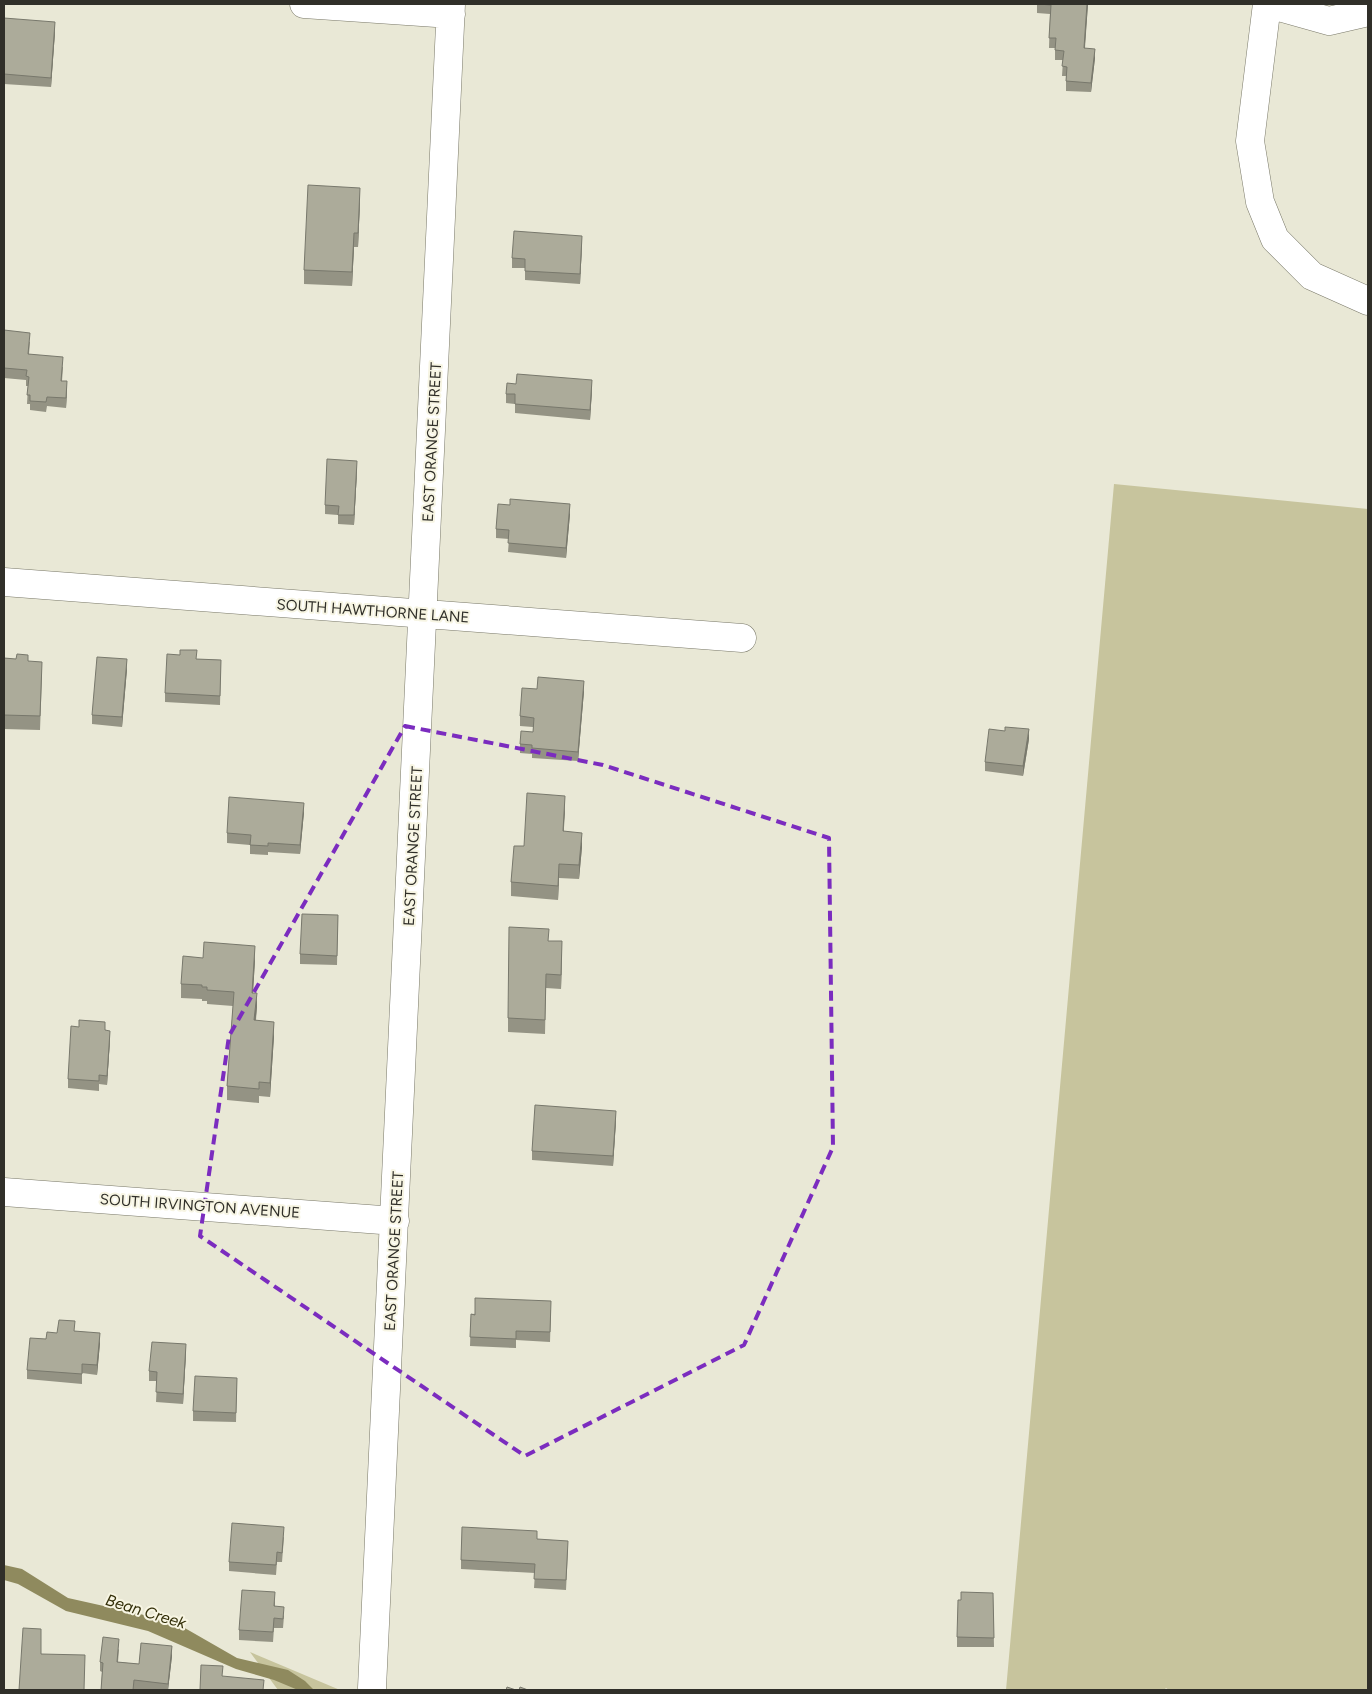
<svg xmlns="http://www.w3.org/2000/svg" width="1372" height="1694" font-family="Figtree,sans-serif">
<rect width="100%" height="100%" fill="#e9e8d6"/>
<path fill="#c7c49d" d="M1114 484 1368 509V1690H1169L1166 1688 1164 1690H1006Z
M250 1652 340 1690H278Z"/>
<path fill="#8f8a5e" d="M4 1565 22 1569 68 1598 153 1617 183 1627 237 1658 288 1670 305 1681 314 1690H298L274 1680 236 1669 148 1631 66 1611 18 1584 4 1580Z"/>
<g fill="none" stroke-linecap="round" stroke-linejoin="round">
<defs>
<path id="minor" d="M304 4 451 14
M1267 4 1250 141 1260 202 1275 239 1312 276 1368 301
M1268 4 1329 21 1368 12
M4 582 742 638
M4 1192 395 1221
M372 1688 451 4"/>
</defs>
<use href="#minor" stroke="#797868" stroke-width="29"/>
<use href="#minor" stroke="#fff" stroke-width="28"/>
</g>
<path fill="#949384" d="M1037 4H1088L1085 48 1095 58 1091 92 1066 91V76H1062L1063 60H1055V48H1049L1050 14 1037 13Z
M4 18 55 32 51 87 4 84Z
M360 202 358 247H354L352 286 304 284V270Z
M582 245 580 284 525 280V268H512V258Z
M4 330 30 342 29 354 63 367 62 381 67 391 66 408 47 406 46 412 30 410V404H27L28 386H26V380L4 378Z
M592 390 590 420 515 413V404L506 403V394Z
M357 471 354 525 338 524V515L325 514V505Z
M570 514 566 558 508 552 509 539 496 538V529Z
M4 658 28 661 42 676 40 730 4 729Z
M197 659 221 660 220 705 165 702V693Z
M127 669 122 727 92 724V715Z
M537 689 584 691 578 761 532 758V754L520 753V744L533 732V727L520 726V716Z
M1029 739 1023 776 985 771V762Z
M565 810 563 831 582 847 579 879 559 878 558 900 511 896V882L524 846Z
M304 812 300 854 268 852V855L250 854V845L227 843V833Z
M338 915 337 965 300 964V954Z
M549 941 562 955 561 989 546 988 545 1034 508 1032V1018Z
M203 958 255 960 253 993 257 1007 256 1020 274 1036 270 1097 259 1096V1103L227 1100V1086L233 1006 207 1004V1001H202V999L181 998V984Z
M105 1030 110 1040 107 1085 99 1084V1091L68 1088V1079Z
M616 1121 613 1166 532 1160V1151Z
M551 1310 550 1342 516 1340V1348L470 1346 471 1314Z
M75 1331 100 1343 97 1375 82 1373V1384L27 1379V1370L46 1339 57 1333Z
M186 1353 183 1404 156 1402 157 1381H149V1371Z
M237 1378 236 1422 193 1421V1411Z
M284 1537 282 1562H277L276 1575 229 1571V1562Z
M537 1539 568 1550 566 1590 534 1588 535 1573 461 1569V1560Z
M993 1593 994 1647H957V1637Z
M275 1601V1606L284 1616 283 1628H274L273 1642 239 1640V1630Z
M119 1649 118 1662 139 1664 172 1656 168 1690H101L102 1672 100 1671V1662Z"/>
<path fill="#78786c" d="M1087 4H1088L1084 57V48Z
M55 22V32L51 87V78Z
M1095 49V58L1091 92V83Z
M360 188V202L358 247V233Z
M354 233V247L352 286V272Z
M582 236V245L580 284V274Z
M592 380V390L590 420V410Z
M67 381V391L66 408V398Z
M357 461V471L354 525V515Z
M570 504V514L566 558V548Z
M127 659V669L122 727V717Z
M584 681V691L578 761V752Z
M1029 729V739L1023 776V766Z
M565 796V810L563 845V831Z
M304 803V812L300 854V845Z
M582 833V847L579 879V865Z
M559 864V878L558 900V886Z
M562 941V955L561 989V975Z
M255 946V960L252 1007V993Z
M257 993V1007L254 1034V1020Z
M274 1022V1036L270 1097V1083Z
M110 1031V1040L107 1085V1076Z
M616 1111V1121L613 1166V1156Z
M100 1333V1343L97 1375V1365Z
M186 1344V1353L183 1404V1394Z
M172 1646V1656L168 1690V1684Z"/>
<path fill="#acab9a" stroke="#78786c" d="M1038 4H1087L1084 48 1095 49 1091 83 1066 81 1067 67 1062 66 1064 51 1055 50 1056 38H1049L1051 5Z
M4 18 55 22 51 78 4 74Z
M308 185 360 188 358 233H354L352 272 304 270Z
M514 231 582 236 580 274 525 271V259L512 258Z
M4 330 30 333 28 354 63 357 61 381H67L66 398 47 397 46 402 30 401V395H27L29 377 26 376 27 370 4 368Z
M517 374 592 380 590 410 515 404V394H506L507 383 516 384Z
M327 459 357 461 354 515H338L339 506 325 505Z
M510 499 570 504 566 548 508 543 509 530 496 529 498 504 510 505Z
M180 650H197L196 659 221 660 220 696 165 693 167 654 180 655Z
M17 654 28 655V661L42 662 40 716 4 715V720V658L16 659Z
M97 657 127 659 122 717 92 715Z
M538 677 584 681 578 752 532 748V745L520 744 521 731 533 732 534 718 520 716 522 688 537 689Z
M1005 727 1029 729 1023 766 985 762 989 729 1005 731Z
M527 793 565 796 563 831 582 833 579 865 559 864 558 886 511 882 514 846H524Z
M229 797 304 803 300 845 268 843V846L250 845 251 835 227 833Z
M302 914 338 915 337 956 300 954Z
M509 927 549 929 548 941H562L561 975 546 974 545 1020 508 1018Z
M204 942 255 946 252 993H257L254 1020 274 1022 270 1083 259 1082V1089L227 1086 234 992 207 990V987H202V985L181 984 183 956 203 958Z
M79 1020 105 1022V1030L110 1031 107 1076 99 1075V1081L68 1079 71 1026 79 1027Z
M535 1105 616 1111 613 1156 532 1151Z
M475 1298 551 1301 550 1332 516 1331V1339L470 1337 471 1314 475 1315Z
M59 1320 75 1321 74 1331 100 1333 97 1365 82 1364V1374L27 1370 30 1338 46 1339 47 1332 57 1333Z
M152 1342 186 1344 183 1394 156 1392 157 1372 149 1371Z
M195 1376 237 1378 236 1413 193 1411Z
M232 1523 284 1527 282 1553 277 1552 276 1565 229 1562Z
M462 1527 537 1531V1539L568 1541 566 1580 534 1579 535 1564 461 1560Z
M242 1590 275 1592 274 1606 284 1607 283 1619 274 1618 273 1632 239 1630Z
M961 1592 993 1593 994 1638 957 1637 958 1600H961Z
M23 1628 41 1629V1654L85 1655 84 1690H19Z
M103 1637 119 1639 117 1662 139 1664 141 1643 172 1646 168 1684 134 1680 133 1690H101L103 1663 100 1662Z
M201 1665 223 1666 222 1676 264 1680 263 1690H200Z
M507 1687 516 1690H506Z
M520 1687 528 1690H519Z"/>
<path fill="none" stroke="#7b2cbf" stroke-width="4" stroke-dasharray="10 6" stroke-linejoin="round" d="M405 726 603 765 829 838 833 1147 744 1345 525 1456 200 1236 229 1036Z"/>
<g text-anchor="middle" stroke-width="4" stroke-linejoin="round" paint-order="stroke">
<g font-size="15" fill="#302f29" stroke="#f7f5e3">
<text transform="translate(432 442) rotate(-87)" y="5">EAST ORANGE STREET</text>
<text transform="translate(373 611) rotate(4)" y="5">SOUTH HAWTHORNE LANE</text>
<text transform="translate(413 846) rotate(-87)" y="5">EAST ORANGE STREET</text>
<text transform="translate(200 1206) rotate(4)" y="5">SOUTH IRVINGTON AVENUE</text>
<text transform="translate(394 1251) rotate(-87)" y="5">EAST ORANGE STREET</text>
</g>
<g font-size="16" font-style="italic" fill="#332f09" stroke="#f7f5e3">
<text transform="translate(146 1611) rotate(17)" y="6">Bean Creek</text>
</g>
</g>
<rect width="1372" height="1694" fill="none" stroke="#302f29" stroke-width="10"/>
</svg>
